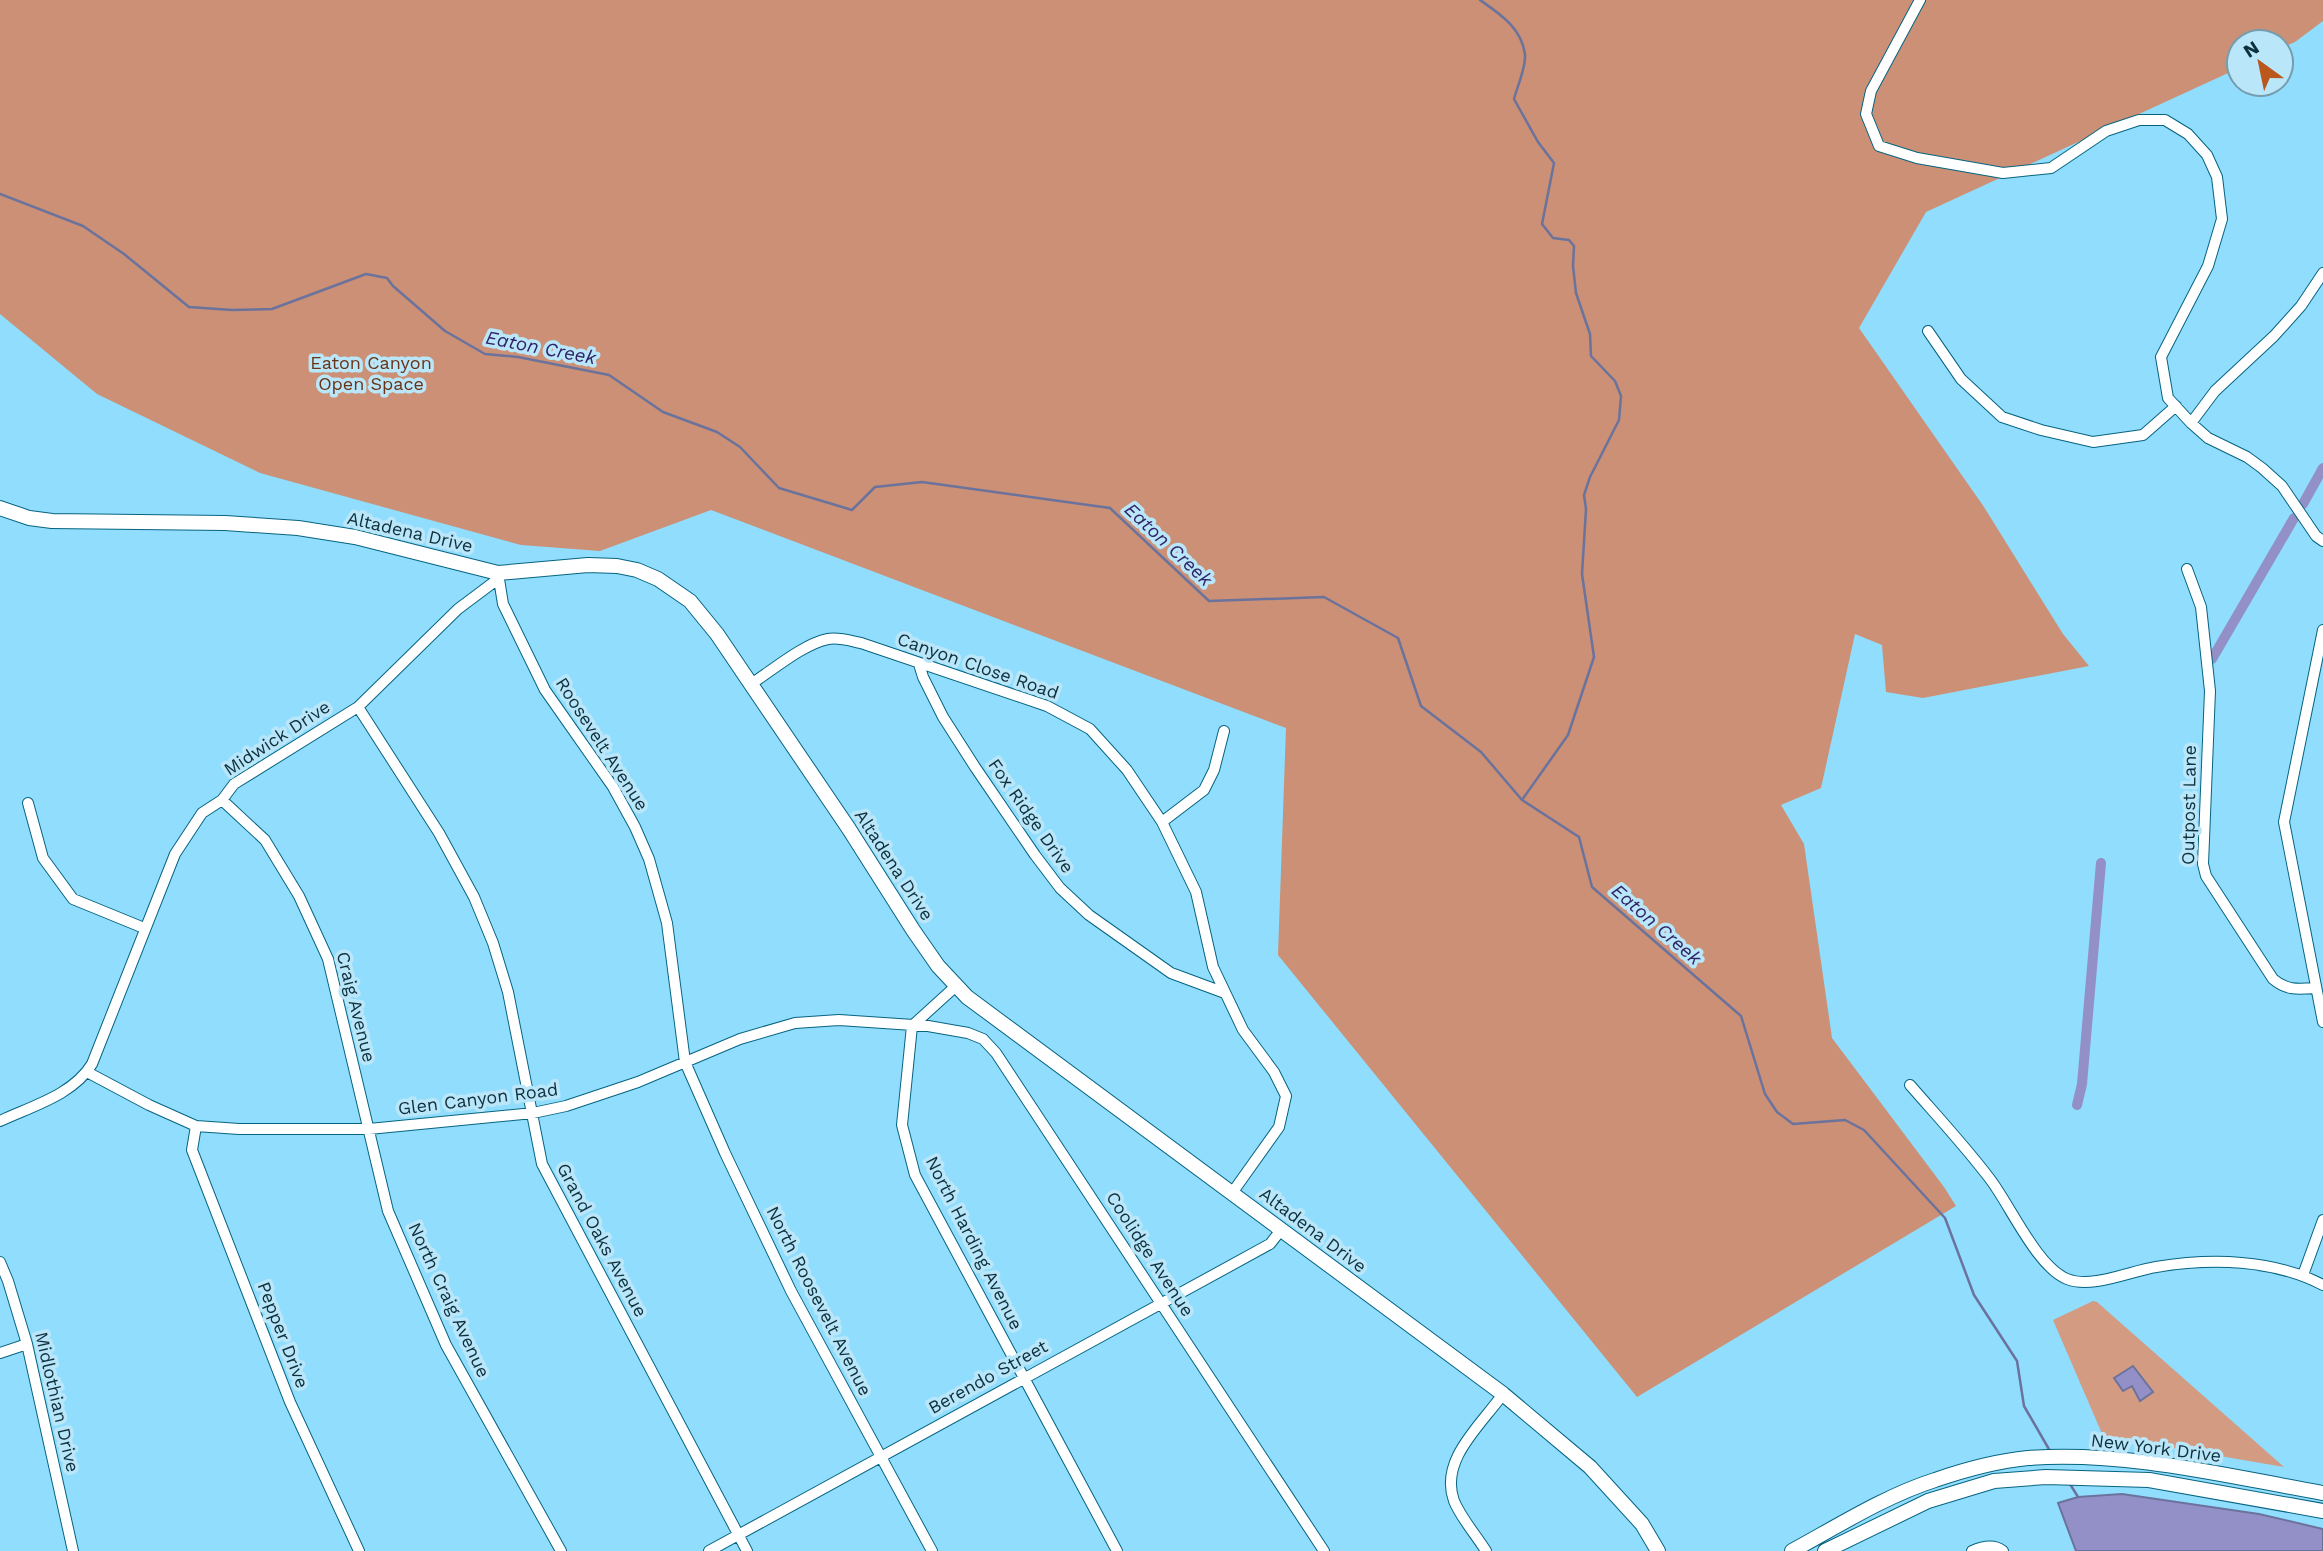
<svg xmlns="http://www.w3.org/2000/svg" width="2323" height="1551" font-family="'Work Sans',sans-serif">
<rect width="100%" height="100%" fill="#90ddfe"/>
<path fill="#d39b81" d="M2093 1301 2097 1302 2284 1467 2103 1436 2053 1320Z"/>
<path fill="#cb9075" d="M0 0H2323V21L2295 42 2281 48V42H2239V68L1926 212 1859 328 1984 507 2063 634 2089 666 1923 698 1886 692 1882 645 1855 634 1821 788 1781 805 1804 844 1832 1038 1944 1187 1956 1206 1637 1397 1278 955 1286 728 711 510 600 551 521 545 260 473 97 394 0 314Z"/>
<path fill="#9390c7" stroke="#6b739d" stroke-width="2" d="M2133 1366 2153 1392 2140 1401 2132 1386 2123 1391 2114 1378Z
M2122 1494 2259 1514 2323 1529V1551H2076L2058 1503 2078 1497Z"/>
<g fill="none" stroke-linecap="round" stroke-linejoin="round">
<path stroke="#6b739d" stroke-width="2.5" d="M1480 0C1500 14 1522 28 1525 55 1526 68 1517 87 1514 99L1538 142 1554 163 1542 224 1553 238 1569 240 1574 246 1573 266 1576 293 1590 334 1591 356 1615 381 1621 396 1619 420 1590 477 1584 495 1586 509 1582 574 1594 657 1568 735 1522 800
M0 194 83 226 124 254 189 307 232 310 272 309 366 274 387 278 393 286 445 331 485 354 518 357 609 375 663 412 717 432 740 447 779 488 852 510 875 487 922 482 1110 508 1209 601 1324 597 1398 638 1421 706 1481 752 1522 800 1579 837 1592 887 1741 1016 1765 1094 1777 1112 1793 1124 1845 1120 1864 1130 1945 1218 1974 1295 2017 1361 2024 1406 2050 1451
M2070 1484 2078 1497"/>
<path stroke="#9390c7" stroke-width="10" d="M2303 504 2323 468
M2212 659 2294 518
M2077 1105 2082 1084 2101 863"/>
<defs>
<path id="minor" d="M1920 0 1871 91 1866 114 1879 146 1917 158 2003 173 2051 168 2106 131 2139 120H2165L2188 134 2207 155 2217 177 2222 219 2208 266 2161 357 2168 398 2191 423 2208 438 2247 457 2262 468 2282 486 2316 536 2323 541
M1928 331 1961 379 2002 417 2041 430 2093 442 2143 435 2176 406
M2191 423 2215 391 2274 336 2301 306 2323 273
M2187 569 2201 607 2210 691 2203 864 2206 876 2273 979C2287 991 2299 989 2316 988
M498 573 503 604 545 690 613 787 635 827 649 859 667 923 685 1062 725 1153 791 1291 932 1551
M2323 630 2284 822 2323 1022
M919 664 923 677 943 717 975 767 1035 855 1060 888 1089 915 1171 973 1225 993
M751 684C773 670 803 644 828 639 839 637 851 641 861 643L1047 706 1090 729 1127 770 1162 822 1196 892 1213 967 1243 1030 1274 1072 1286 1096 1279 1127 1232 1193
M358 707 439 833 474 897 493 943 508 992 542 1164 747 1551
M222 800 265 840 299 896 328 959 388 1211 446 1345 561 1551
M28 803 43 858 73 899 144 928
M1162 822 1204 790 1214 770 1224 731
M956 986 912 1026 902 1125 915 1175 1117 1551
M87 1072 149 1105 196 1126 239 1129H369L533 1113 566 1106 638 1082 740 1039 795 1023 839 1020 928 1026 968 1033 983 1039 996 1053 1324 1551
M1910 1085C1937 1116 1965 1146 1990 1179 2010 1205 2037 1267 2067 1279 2092 1289 2130 1271 2156 1267 2211 1258 2273 1259 2323 1285
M0 1121C32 1106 73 1095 92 1064L175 854 202 813 222 800 234 784 358 707 458 609 494 582 498 573
M196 1126 192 1150 290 1402 359 1551
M0 1262 8 1281 27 1344 73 1551
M2303 1275 2323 1220
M0 1353 27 1344
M709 1551 1270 1244 1281 1230
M1486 1551C1476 1535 1461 1518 1454 1501 1439 1460 1481 1425 1503 1394
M1972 1551C1981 1547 1994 1544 2003 1551"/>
<path id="major" d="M0 508 29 518 52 521 225 523 298 528 355 537 498 573 588 565 617 566 637 570 658 579 690 601 717 634 849 829 913 930 938 966 967 997 1503 1394 1590 1467 1642 1524 1658 1551
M1792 1551C1838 1526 1885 1496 1935 1480 1964 1470 1997 1461 2028 1458 2128 1451 2226 1476 2323 1493
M1825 1551 1928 1501 1994 1481 2046 1477 2149 1480 2323 1511"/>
</defs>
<use href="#minor" stroke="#066480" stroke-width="12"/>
<use href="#major" stroke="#066480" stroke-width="16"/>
<use href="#minor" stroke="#fff" stroke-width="10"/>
<use href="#major" stroke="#fff" stroke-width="14"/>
</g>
<g text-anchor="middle" stroke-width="7" stroke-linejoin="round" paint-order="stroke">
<g font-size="18" fill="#6a3315" stroke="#bae6f9">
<text x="371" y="369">Eaton Canyon<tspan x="371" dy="21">Open Space</tspan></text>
</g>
<g font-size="18" fill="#0e2f3c" stroke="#bae6f9">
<text transform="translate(410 532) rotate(13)" y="6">Altadena Drive</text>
<text transform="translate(978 666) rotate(19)" y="6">Canyon Close Road</text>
<text transform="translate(277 738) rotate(-33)" y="6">Midwick Drive</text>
<text transform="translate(602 744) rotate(57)" y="6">Roosevelt Avenue</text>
<text transform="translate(2189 805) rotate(-89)" y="6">Outpost Lane</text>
<text transform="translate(1031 816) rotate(55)" y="6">Fox Ridge Drive</text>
<text transform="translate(894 865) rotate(57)" y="6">Altadena Drive</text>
<text transform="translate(356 1007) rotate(76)" y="6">Craig Avenue</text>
<text transform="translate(478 1099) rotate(-7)" y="6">Glen Canyon Road</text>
<text transform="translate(1313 1230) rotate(37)" y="6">Altadena Drive</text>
<text transform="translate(602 1240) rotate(62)" y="6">Grand Oaks Avenue</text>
<text transform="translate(974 1243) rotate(63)" y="6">North Harding Avenue</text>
<text transform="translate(1150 1254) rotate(57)" y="6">Coolidge Avenue</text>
<text transform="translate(449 1300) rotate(65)" y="6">North Craig Avenue</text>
<text transform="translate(819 1301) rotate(63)" y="6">North Roosevelt Avenue</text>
<text transform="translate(283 1335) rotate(69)" y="6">Pepper Drive</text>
<text transform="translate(988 1377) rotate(-29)" y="6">Berendo Street</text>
<text transform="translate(57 1402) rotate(77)" y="6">Midlothian Drive</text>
<text transform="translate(2156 1448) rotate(7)" y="6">New York Drive</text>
</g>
<g font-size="19" font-style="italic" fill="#302467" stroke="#bae6f9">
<text transform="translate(541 347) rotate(11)" y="7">Eaton Creek</text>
<text transform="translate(1169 544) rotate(43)" y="7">Eaton Creek</text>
<text transform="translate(1657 924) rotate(41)" y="7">Eaton Creek</text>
</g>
</g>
<g transform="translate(2260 63) rotate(327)"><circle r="33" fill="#bae6f9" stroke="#759dad" stroke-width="2"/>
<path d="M0-5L12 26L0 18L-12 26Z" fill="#b9571d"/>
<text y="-10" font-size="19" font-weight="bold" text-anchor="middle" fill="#0e2f3c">N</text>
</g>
</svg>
